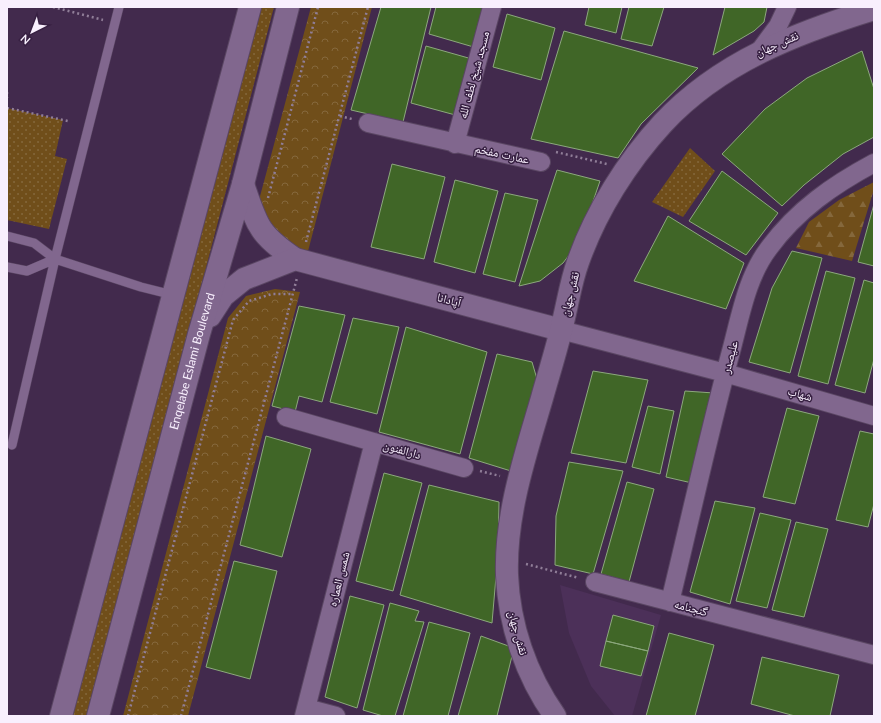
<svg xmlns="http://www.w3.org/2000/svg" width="881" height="723" font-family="Lato,'Noto Naskh Arabic',sans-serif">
<defs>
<pattern id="grass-dots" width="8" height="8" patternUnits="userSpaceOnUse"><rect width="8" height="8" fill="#704e1a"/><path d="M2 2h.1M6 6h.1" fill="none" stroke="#85683c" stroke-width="1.8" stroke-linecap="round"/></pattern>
<pattern id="forest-firs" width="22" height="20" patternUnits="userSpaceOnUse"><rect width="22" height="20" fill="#704e1a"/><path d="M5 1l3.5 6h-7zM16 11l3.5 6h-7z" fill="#85683c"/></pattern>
<pattern id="park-crowns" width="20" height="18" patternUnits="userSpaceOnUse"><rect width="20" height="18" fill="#704e1a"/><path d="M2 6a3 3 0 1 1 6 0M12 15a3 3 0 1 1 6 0" fill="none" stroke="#85683c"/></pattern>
</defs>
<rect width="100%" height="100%" fill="#422a4d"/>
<path fill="#4c3059" d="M560 585 661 615 632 716H615L591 686 569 633Z"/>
<path fill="url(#grass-dots)" d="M259 7H274L89 716H71Z
M7 108 63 120 55 156 67 159 49 229 7 220Z
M690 148 715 171 683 217 652 202Z"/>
<path fill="url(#forest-firs)" d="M874 182V189L852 261 796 248 809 222 839 200Z"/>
<path fill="url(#park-crowns)" d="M311 7H372L307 255 269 229 259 200Z
M275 289 300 292 188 716H123L228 318 246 296Z"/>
<path fill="#406627" stroke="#8ca87d" d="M381 7H431L403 122 351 110Z
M436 7H488L477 48 429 34Z
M589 7H622L616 33 585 25Z
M629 7H664L652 46 621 39Z
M725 7H767L764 22 754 31 713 55Z
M507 14 555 28 541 80 493 67Z
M564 31 698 68 641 124 618 158 531 139Z
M426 46 472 59 459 116 411 103Z
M862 51 874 89V137L843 154 804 185 782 206 722 154 765 109 807 78Z
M392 164 445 177 424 259 371 247Z
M557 170 600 181 579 242 563 263 540 281 519 286Z
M722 171 778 213 746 255 689 221Z
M455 180 498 191 475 273 434 262Z
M505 193 538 200 515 282 483 274Z
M874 204V266L858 262Z
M668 216 744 263 726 309 634 281Z
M792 251 822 258 790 373 749 362 772 288Z
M826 271 855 278 828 384 798 376Z
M864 280 874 283V359L865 393 835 385Z
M299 306 345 315 322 402 299 396 295 412 272 406Z
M353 318 399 327 377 414 330 402Z
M406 327 487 352 460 454 379 432Z
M497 354 532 362 537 379 511 471 469 458Z
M593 371 648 380 626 463 571 453Z
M685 391 714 393 692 483 666 477Z
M648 406 674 411 660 474 632 467Z
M787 408 819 416 795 504 763 497Z
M860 431 874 434V504L868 527 836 520Z
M266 436 311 449 282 557 240 545Z
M569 462 623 471 593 574 555 565 556 516Z
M384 473 422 483 393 591 356 581Z
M627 482 654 489 629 582 601 574Z
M429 485 499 502 498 553 492 623 400 595Z
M715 501 755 508 730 604 690 592Z
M760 513 791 520 767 608 736 601Z
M796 522 828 529 804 617 772 610Z
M234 561 277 571 250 679 206 667Z
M350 596 384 605 357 708 325 697Z
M390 603 419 611 415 621 424 622 395 716H383L363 710Z
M613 615 654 626 648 651 606 641Z
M429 622 470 633 448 716H403Z
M669 633 714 645 695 716H646Z
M481 636 514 648 497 716H458Z
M606 641 648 651 641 676 600 666Z
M762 657 839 675 830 716H795L751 704Z"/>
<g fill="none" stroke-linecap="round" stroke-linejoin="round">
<defs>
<path id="lane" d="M7 236 34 243 55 259 141 287 173 295
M7 267 27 271 55 259
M12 445 55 259 119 7"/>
<path id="street" d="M758 53 778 26 787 7
M368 123 541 162
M455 144 492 7
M561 330 725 373 874 416
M286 417 464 468
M595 582 874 655
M670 602C690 520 708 437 730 355 740 319 746 278 769 248 797 210 833 185 874 163
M306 708 336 716
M304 716 374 442"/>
<g id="secondary">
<path d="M243 184C257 225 258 234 295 259"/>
<path d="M210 316 223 296 244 279 295 259 561 330"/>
<path d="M61 716 250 7"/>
<path id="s1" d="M98 716 199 334 243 184 288 7"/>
<path d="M555 716C526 675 509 625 507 575 505 515 525 456 542 398 549 373 557 348 563 322 568 302 571 281 578 262 596 211 627 162 663 123 720 62 796 33 874 9"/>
</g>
</defs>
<use href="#lane" stroke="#5a4663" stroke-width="10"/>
<use href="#street" stroke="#5a4663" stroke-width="20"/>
<use href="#secondary" stroke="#5a4663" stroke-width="24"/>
<path stroke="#907e98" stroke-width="2.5" stroke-dasharray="2 3" stroke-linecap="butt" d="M53 7 103 20
M7 92V98
M7 108 68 121
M340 116 352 119
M556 152 607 164
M268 198 318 7
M306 242 368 7
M480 471 500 476
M526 564 579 578
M128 716 233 320 249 301 272 294H293
M181 716 297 278"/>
<use href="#lane" stroke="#81678e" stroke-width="9"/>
<use href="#street" stroke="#81678e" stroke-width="18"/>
<use href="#secondary" stroke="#81678e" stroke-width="22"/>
</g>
<g text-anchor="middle" stroke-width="3" stroke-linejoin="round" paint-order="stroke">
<g font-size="12" fill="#f8effd" stroke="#372042">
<text transform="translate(777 44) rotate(-24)" y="4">نقش جهان</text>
<text transform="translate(474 75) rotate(-75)" y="4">مسجد شیخ لطف الله</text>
<text transform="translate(502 154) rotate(12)" y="4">عمارت مفخم</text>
<text transform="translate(570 294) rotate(-76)" y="4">نقش جهان</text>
<text transform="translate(449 300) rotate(15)" y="4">آپادانا</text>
<text transform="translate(730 357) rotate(-75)" y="4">علیصدر</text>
<text dy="4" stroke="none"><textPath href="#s1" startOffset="367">Enqelabe Eslami Boulevard</textPath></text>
<text transform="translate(800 394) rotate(16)" y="4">شهاب</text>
<text transform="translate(402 450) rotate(16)" y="4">دارالفنون</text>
<text transform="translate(339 579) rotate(-76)" y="4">شمس العماره</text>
<text transform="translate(691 608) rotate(15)" y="4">گنجنامه</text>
<text transform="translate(518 633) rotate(75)" y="4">نقش جهان</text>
</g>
</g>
<rect width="881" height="723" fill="none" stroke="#f8effd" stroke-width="16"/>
<g transform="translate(32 32) rotate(222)" stroke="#372042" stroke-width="3" paint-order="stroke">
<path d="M0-3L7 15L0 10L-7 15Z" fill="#f8effd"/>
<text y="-6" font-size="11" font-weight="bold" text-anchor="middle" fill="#f8effd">N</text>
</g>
</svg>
